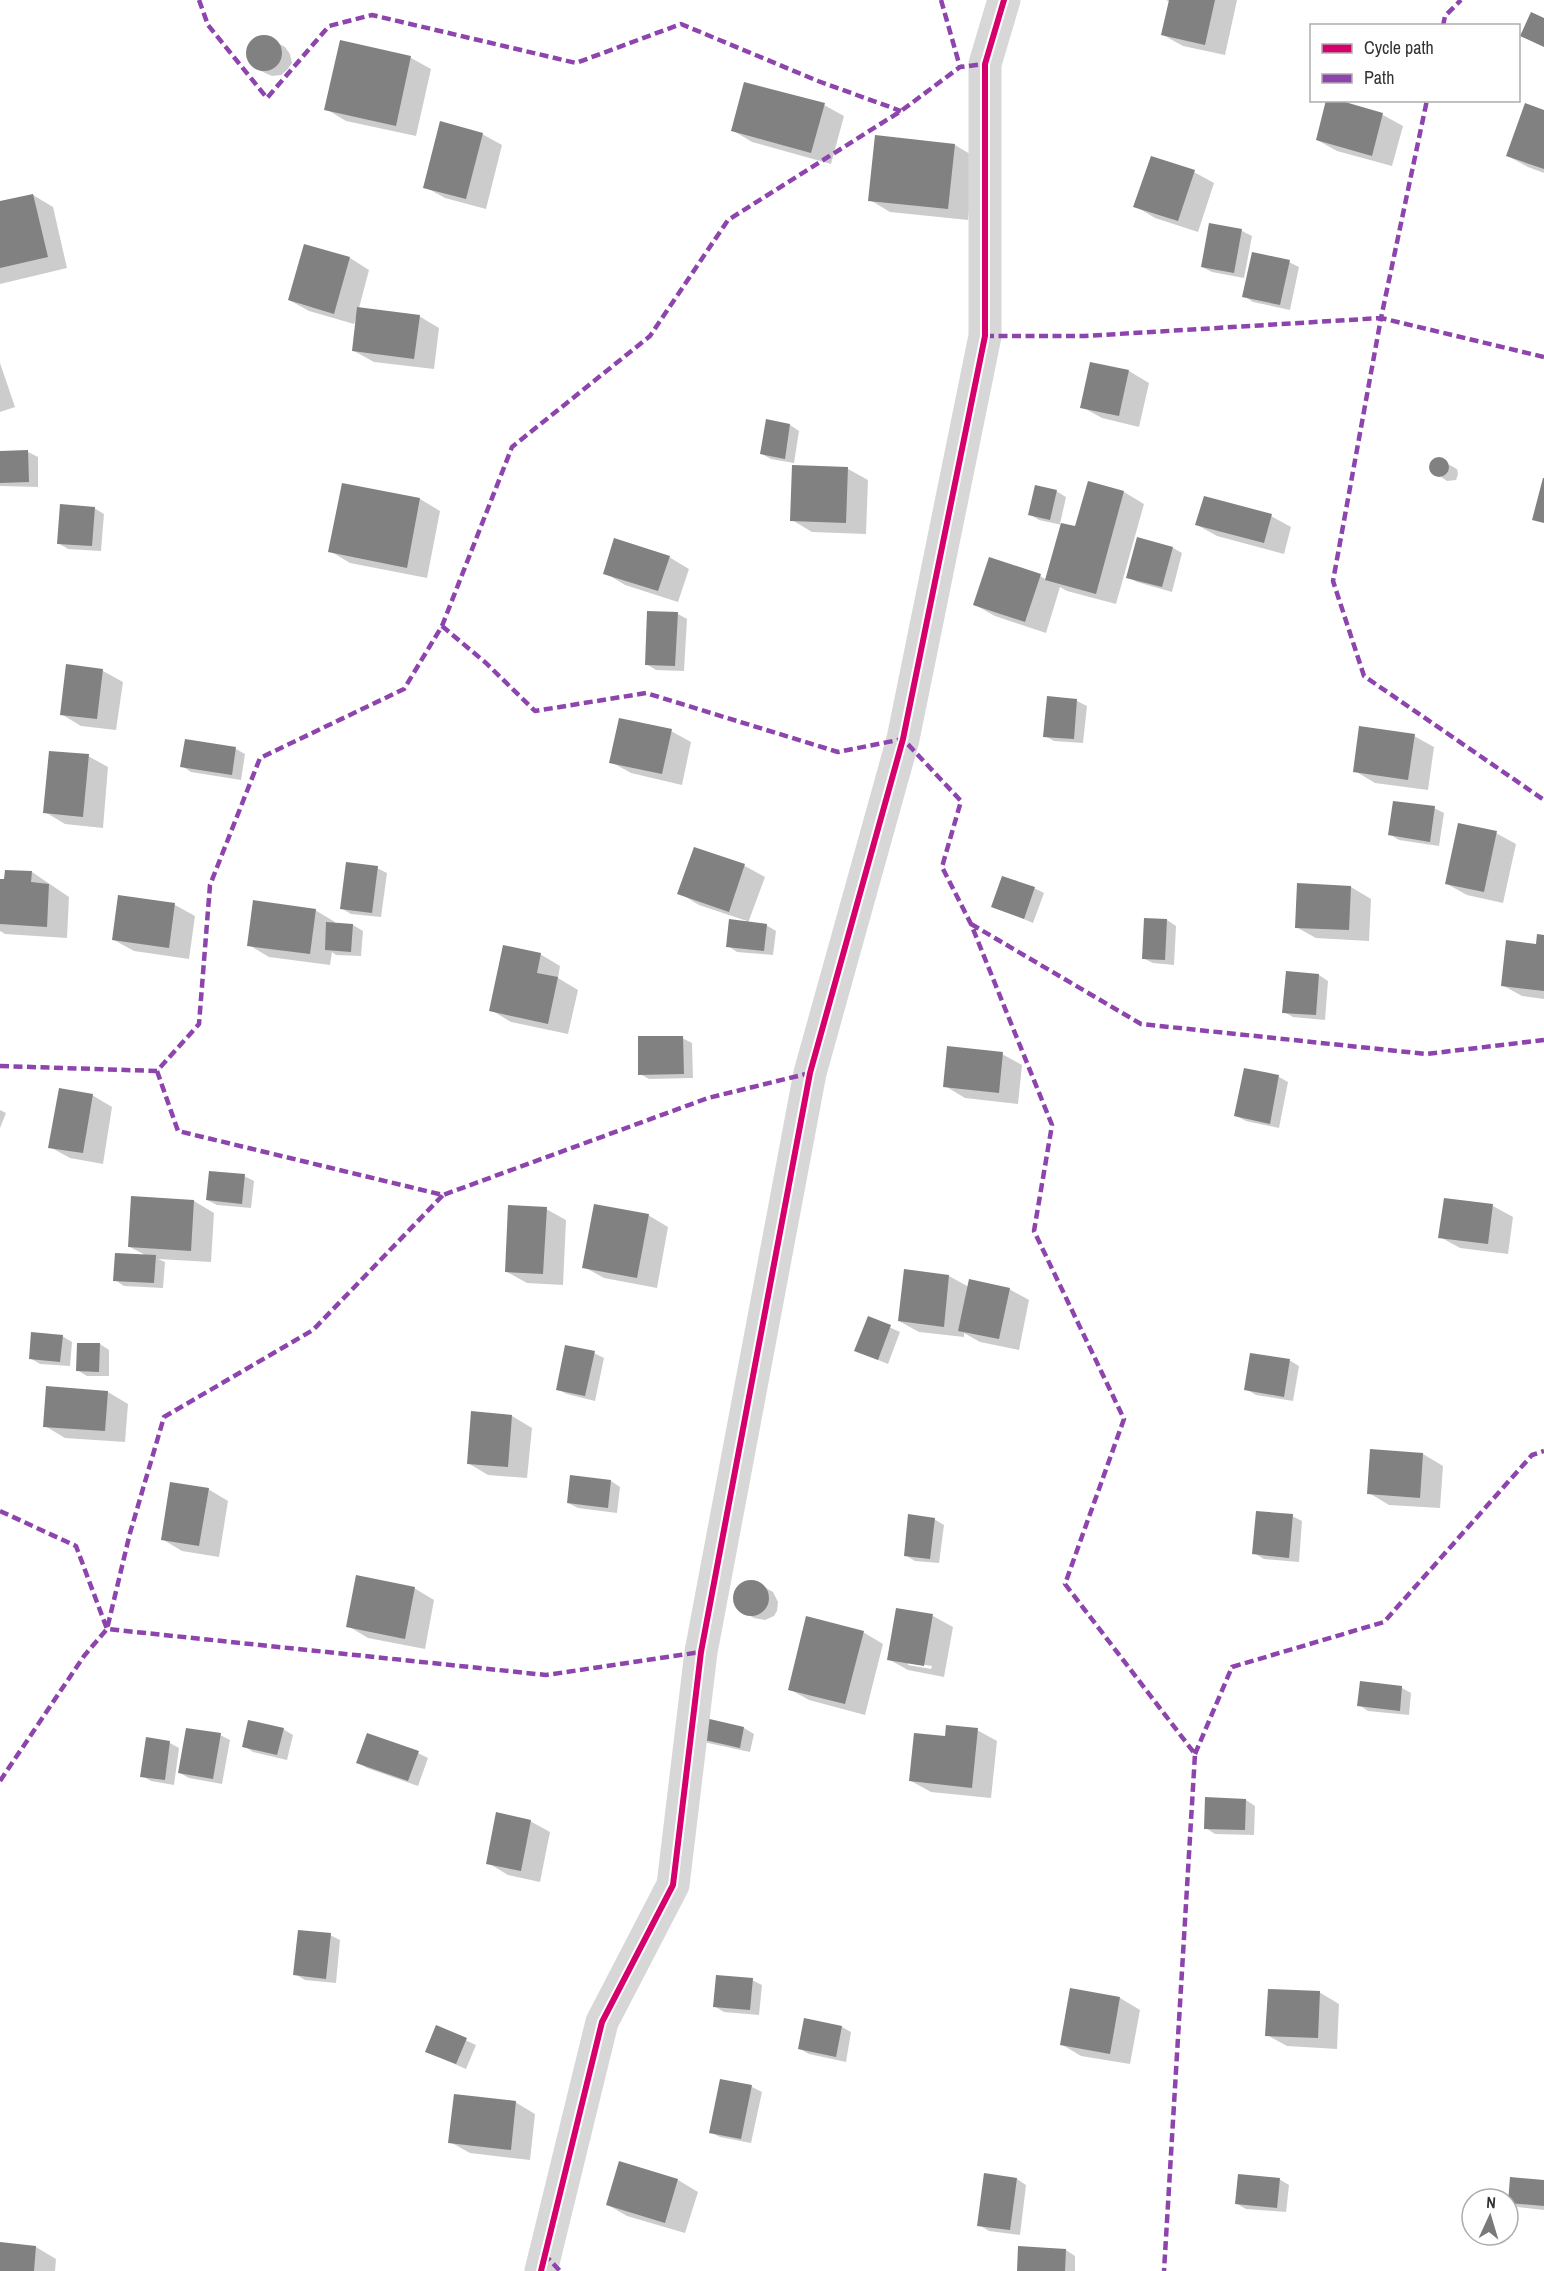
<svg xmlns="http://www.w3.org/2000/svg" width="1544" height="2271" font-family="'Archivo Narrow',sans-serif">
<rect width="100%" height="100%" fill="#fff"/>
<path fill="#0003" fill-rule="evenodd" d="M1166 0H1237L1225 55 1183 46 1163 35 1170 2Z
M267 37 285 47 290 54 292 63 287 70 281 75 272 76 263 72 253 66 248 59 247 50 251 43 258 38Z
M341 42 411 58 431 69 416 136 346 121 326 109Z
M1333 100 1383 115 1403 126 1392 166 1337 151 1317 140Z
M824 105 844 116 831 164 752 142 732 130Z
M1544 111V173L1528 167 1508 156Z
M482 134 502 145 486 209 445 198 425 187Z
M955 145 975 157 968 220 890 212 870 200Z
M1194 172 1214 183 1198 232 1155 218 1135 206Z
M33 195 53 207 67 268 0 284V203Z
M1210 225 1242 231 1252 236 1244 278 1212 272 1202 267Z
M350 258 369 270 359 308 419 316 439 328 434 369 374 362 354 351 356 318 354 324 309 311 289 300Z
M1289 262 1299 267 1290 310 1253 302 1244 296Z
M0 363 15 407 0 412Z
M1091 364 1129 371 1149 383 1139 427 1102 418 1082 407Z
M768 421 790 425 799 431 794 463 771 459 762 454Z
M0 452H28L38 457V487L0 486Z
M1439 459 1457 469 1458 474 1456 480 1447 481 1431 470 1433 460Z
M848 469 868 480 866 534 812 532 792 520Z
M1089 483 1124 492 1144 504 1116 604 1067 591 1060 587 1046 633 995 616 975 605 1040 576 1047 580 1062 525 1039 520 1029 514 1056 491 1066 497 1060 524 1076 528Z
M343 485 420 499 440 511 427 578 350 563 330 551Z
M94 508 104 514 101 551 68 549 58 543Z
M1271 516 1291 527 1284 554 1217 536 1197 525Z
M1173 548 1182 553 1172 592 1137 582 1127 577Z
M669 557 689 569 678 602 625 585 605 573Z
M678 614 687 619 684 671 656 670 646 664Z
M67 666 103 671 123 682 116 730 81 726 61 714Z
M1048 698 1077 701 1087 706 1083 743 1054 741 1045 736Z
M671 731 691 742 682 785 631 773 611 762Z
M1414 736 1434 747 1428 790 1375 783 1355 771Z
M236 749 245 754 241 780 191 772 182 766Z
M88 756 108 767 103 828 65 824 45 812Z
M1434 808 1444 813 1439 846 1399 840 1389 834Z
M1496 833 1516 844 1503 903 1467 895 1447 884Z
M695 848 745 866 765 877 748 923 766 925 776 931 773 955 737 952 728 946 747 921 699 905 679 893Z
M377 868 387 873 381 917 351 914 341 908Z
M32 872 69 897 67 938 5 934 0 931V880L6 881Z
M1351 887 1371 899 1369 941 1316 938 1296 927Z
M1034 888 1044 893 1033 923 993 906Z
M119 897 175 905 195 916 189 959 134 951 114 940Z
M315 910 335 922V924L353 925 363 931 361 956 336 955 332 952 330 965 269 957 249 945Z
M1167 920 1176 926 1174 965 1153 963 1143 958Z
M1544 936V999L1522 996 1502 985Z
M540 954 560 966 558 978 578 990 568 1034 511 1022 491 1010Z
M1319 975 1328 981 1325 1020 1293 1017 1284 1012Z
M682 1038 692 1043 693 1078 649 1079 640 1074Z
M1002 1054 1022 1065 1018 1104 965 1098 945 1086Z
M1279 1077 1288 1082 1279 1128 1246 1121 1236 1116Z
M92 1095 112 1107 103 1164 70 1158 50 1147Z
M0 1110 6 1113 0 1128Z
M244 1176 254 1181 251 1208 217 1205 207 1200Z
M133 1197 194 1201 214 1213 211 1262 158 1259 165 1262 163 1288 124 1286 115 1280 147 1256 130 1247Z
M1445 1199 1493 1206 1513 1217 1508 1254 1460 1248 1440 1237Z
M546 1209 566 1220 563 1285 527 1283 507 1272Z
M648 1215 668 1227 657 1288 604 1278 584 1267Z
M905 1271 949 1276 969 1287 1009 1289 1029 1300 1019 1350 980 1342 964 1333V1337L919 1332 899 1321Z
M869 1318 900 1332 888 1364 856 1351Z
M62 1336 72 1342 70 1366 40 1364 30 1358Z
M100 1344 109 1350V1376H87L77 1370Z
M594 1353 604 1358 595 1401 567 1394 557 1389Z
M1289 1360 1299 1366 1293 1401 1256 1395 1246 1389Z
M108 1392 128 1404 125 1442 65 1438 45 1426Z
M512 1416 532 1428 527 1478 488 1475 468 1463Z
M1372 1451 1423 1454 1443 1466 1440 1508 1389 1505 1369 1493Z
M571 1477 611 1481 620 1487 617 1513 578 1508 568 1503Z
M208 1489 228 1501 219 1557 182 1551 162 1539Z
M1292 1516 1302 1521 1299 1562 1264 1559 1254 1553Z
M934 1519 944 1525 939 1563 915 1561 905 1555Z
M746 1583H757L773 1592 778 1602 777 1611 774 1616 765 1620 754 1618 743 1612 735 1601 737 1590Z
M414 1588 434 1600 425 1649 368 1638 348 1626Z
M933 1616 953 1627 944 1677 908 1670 888 1659ZM908 1662 932 1666 931 1669 908 1665Z
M863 1632 883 1644 865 1715 809 1700 789 1689Z
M1402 1688 1411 1693 1409 1715 1368 1711 1359 1705Z
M702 1719 744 1728 754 1734 750 1752 708 1743 698 1738Z
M283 1729 293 1735 287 1760 253 1752 244 1746Z
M977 1730 997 1741 991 1798 931 1792 911 1781 946 1738Z
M220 1735 230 1740 222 1784 189 1778 180 1773Z
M170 1743 179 1748 174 1785 151 1781 142 1776Z
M418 1753 428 1758 418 1786 367 1768 358 1762Z
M1246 1800 1255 1806 1254 1835 1215 1834 1206 1828Z
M530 1821 550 1832 540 1882 508 1875 488 1863Z
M330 1935 340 1940 336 1983 305 1980 295 1974Z
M752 1980 762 1985 759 2015 724 2012 714 2006Z
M1319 1992 1339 2004 1337 2049 1287 2046 1267 2035Z
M1120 1998 1140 2010 1130 2064 1081 2056 1061 2044Z
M806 2020 842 2027 851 2032 846 2062 809 2054 800 2049Z
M437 2027 476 2045 466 2069 436 2056Z
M721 2081 752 2087 762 2092 751 2143 720 2137 710 2132Z
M515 2102 535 2114 530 2160 470 2153 450 2142Z
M620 2163 678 2180 698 2192 685 2233 627 2216 608 2205Z
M1017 2179 1026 2185 1020 2235 989 2231 979 2225Z
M1279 2179 1289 2185 1286 2212 1246 2209 1237 2204Z
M1544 2182V2210L1518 2207 1509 2202Z
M0 2243 36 2247 56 2259 55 2271H0Z
M1066 2250 1075 2256V2271H1018Z"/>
<path fill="#818181" d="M1169 0H1215L1205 45 1161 35Z
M1531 12 1544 18V47L1520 36Z
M246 53a18 18 0 1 1 36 0a18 18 0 1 1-36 0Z
M340 40 411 56 396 126 324 110Z
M744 82 825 103 811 153 731 131Z
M1326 100H1338L1383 113 1372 156 1316 140Z
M1525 103 1544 110V169L1506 156Z
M440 121 483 133 466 199 423 188Z
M875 135 955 144 948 209 868 201Z
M1151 156 1195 170 1178 221 1133 207Z
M33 194 48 257 0 268V201Z
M1209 223 1242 229 1234 273 1201 267Z
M304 244 350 257 334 314 288 300Z
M1252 252 1290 260 1280 305 1242 297Z
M357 307 420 315 414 359 352 351Z
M1090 362 1129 370 1119 416 1080 408Z
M766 419 790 424 785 459 760 454Z
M28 450 29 482 0 483V451Z
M1429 467a10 10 0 1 1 20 0a10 10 0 1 1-20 0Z
M792 465 848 467 846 523 790 521Z
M1543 478H1544V523L1532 520Z
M1088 481 1124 491 1096 594 1045 580 1061 523 1075 526Z
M342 483 420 498 407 568 328 552Z
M1035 485 1057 490 1050 520 1028 515Z
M1204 496 1272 514 1264 543 1195 525Z
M60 504 95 507 92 546 57 544Z
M1137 537 1173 547 1162 587 1126 578Z
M614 538 670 556 658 591 603 574Z
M989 557 1041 574 1025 622 973 605Z
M647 611 678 612 675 666 645 665Z
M66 664 103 669 97 719 60 715Z
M1047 696 1077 699 1074 739 1043 737Z
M619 718 672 729 662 774 609 763Z
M1359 726 1415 734 1408 780 1353 772Z
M185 739 236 747 232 775 180 767Z
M49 751 89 754 83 817 43 813Z
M1393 801 1435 806 1430 842 1388 835Z
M1458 823 1497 831 1484 892 1445 884Z
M694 847 745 864 729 912 677 894Z
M346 862 378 866 372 913 340 909Z
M5 870 32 871 31 882 49 884 47 927 0 924V879H4Z
M1002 876 1035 887 1024 919 991 907Z
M1297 883 1351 886 1349 930 1295 928Z
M118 895 175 903 169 948 112 940Z
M253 900 316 909 310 954 247 946Z
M1144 918 1167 919 1165 960 1142 959Z
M729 919 767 924 764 951 726 947Z
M326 922 353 924 351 952 325 950Z
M1537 934 1544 935V991L1501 986 1506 940 1536 944Z
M503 945 541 953 537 973 558 977 548 1024 489 1011Z
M1286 971 1319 974 1316 1015 1282 1013Z
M638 1036H683L684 1074 638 1075Z
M947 1046 1003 1052 999 1093 943 1087Z
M1244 1068 1279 1075 1270 1124 1234 1116Z
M59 1088 93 1094 83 1153 48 1148Z
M209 1171 245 1174 242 1204 206 1200Z
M131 1196 194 1200 191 1251 128 1247Z
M1444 1198 1493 1204 1488 1244 1438 1238Z
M594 1204 649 1214 637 1278 582 1268Z
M508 1205 547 1207 543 1274 505 1272Z
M115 1253 156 1255 154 1283 113 1281Z
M904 1269 949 1275 944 1327 898 1321Z
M969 1279 1010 1288 999 1339 958 1331Z
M868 1316 891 1325 878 1360 854 1351Z
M31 1332 63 1335 60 1362 29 1359Z
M77 1343H100L99 1372 76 1371Z
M565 1345 595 1351 585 1396 556 1390Z
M1250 1353 1290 1359 1284 1397 1244 1390Z
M46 1386 108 1391 105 1431 43 1427Z
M471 1411 512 1415 508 1467 467 1464Z
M1370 1449 1423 1453 1420 1498 1367 1494Z
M570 1475 611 1480 608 1508 567 1503Z
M170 1482 209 1488 199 1546 161 1540Z
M1256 1511 1293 1514 1289 1558 1252 1554Z
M908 1514 935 1518 930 1559 904 1556Z
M356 1575 415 1587 405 1639 346 1627Z
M733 1598a18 18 0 1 1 36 0a18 18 0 1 1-36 0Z
M896 1608 933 1614 924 1666 887 1660Z
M806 1616 864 1631 845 1704 788 1690Z
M1360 1681 1402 1686 1400 1711 1357 1706Z
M701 1717 744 1727 740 1748 696 1738Z
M248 1720 284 1728 277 1755 242 1747Z
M946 1725 978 1728 972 1788 909 1781 914 1733 945 1736Z
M186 1728 221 1733 213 1779 178 1773Z
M367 1733 419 1751 408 1781 356 1763Z
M146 1737 170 1741 165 1780 140 1777Z
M1205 1797 1246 1799 1245 1830 1204 1829Z
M496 1812 531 1820 521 1871 486 1864Z
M298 1930 331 1933 326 1979 293 1975Z
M716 1975 753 1978 750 2010 713 2007Z
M1070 1988 1120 1997 1110 2054 1060 2045Z
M1268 1989 1320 1991 1318 2038 1265 2036Z
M804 2018 842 2026 836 2057 798 2049Z
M436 2025 467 2038 456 2064 425 2052Z
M720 2079 752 2085 741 2139 709 2133Z
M454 2094 516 2101 511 2150 448 2143Z
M619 2161 678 2179 665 2223 606 2205Z
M984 2173 1017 2178 1010 2230 977 2226Z
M1238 2174 1280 2178 1277 2208 1235 2204Z
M1510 2177 1544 2180V2206L1508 2203Z
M0 2242 36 2246 34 2271H0Z
M1018 2246 1066 2249 1065 2271H1017Z"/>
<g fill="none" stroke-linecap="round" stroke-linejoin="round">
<path stroke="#d7d7d7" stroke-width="33" d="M541 2271 602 2022 673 1885 701 1652 810 1073 903 739 985 336V64L1004 0"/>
<path stroke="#8e44ad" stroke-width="4.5" stroke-dasharray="9 4.5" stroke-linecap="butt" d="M199 0 208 25 267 98 329 26 372 15 576 63 681 24 818 81 901 111
M941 0 960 67
M1443 26 1445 16 1461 0
M985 336H1085L1381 318 1427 100
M1544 357 1381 318 1333 581 1364 676 1544 800
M442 626 486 663 535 711 646 693 838 752 903 739 961 801 942 867 971 924 1052 1125 1034 1231 1124 1419 1065 1584 1195 1754 1164 2271
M971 924 1141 1024 1426 1054 1544 1040
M0 1066 157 1071 199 1024 210 885 260 758 404 689 442 626 512 447 650 336 728 220 901 111 960 67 985 64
M157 1071 178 1131 443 1195 708 1098 810 1073
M0 1511 76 1546 107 1629 546 1675 701 1652
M1195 1754 1232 1667 1384 1622 1532 1455 1544 1451
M0 1781 84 1656 107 1629 130 1533 164 1417 313 1330 443 1195
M544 2254 560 2271"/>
<defs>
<path id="cycleway" d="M541 2271 602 2022 673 1885 701 1652 810 1073 903 739 985 336V64L1004 0"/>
</defs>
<use href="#cycleway" stroke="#fff" stroke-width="10"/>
<use href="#cycleway" stroke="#d6006c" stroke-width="6"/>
</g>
<rect x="1310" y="24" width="210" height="78" fill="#ffffff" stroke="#adadad" stroke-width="1.5"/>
<rect x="1322" y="44" width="30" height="9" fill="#d6006c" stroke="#adadad" stroke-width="1.5"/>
<text x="1364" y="54" font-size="18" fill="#333333">Cycle path</text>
<rect x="1322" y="74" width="30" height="9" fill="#8e44ad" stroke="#adadad" stroke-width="1.5"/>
<text x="1364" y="84" font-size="18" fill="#333333">Path</text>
<g transform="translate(1490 2217) rotate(4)"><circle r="28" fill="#ffffff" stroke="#adadad" stroke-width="1.5"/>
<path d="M0-4.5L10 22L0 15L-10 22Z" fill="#7a7a7a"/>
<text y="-9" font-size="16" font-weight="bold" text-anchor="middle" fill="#333333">N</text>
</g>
</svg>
